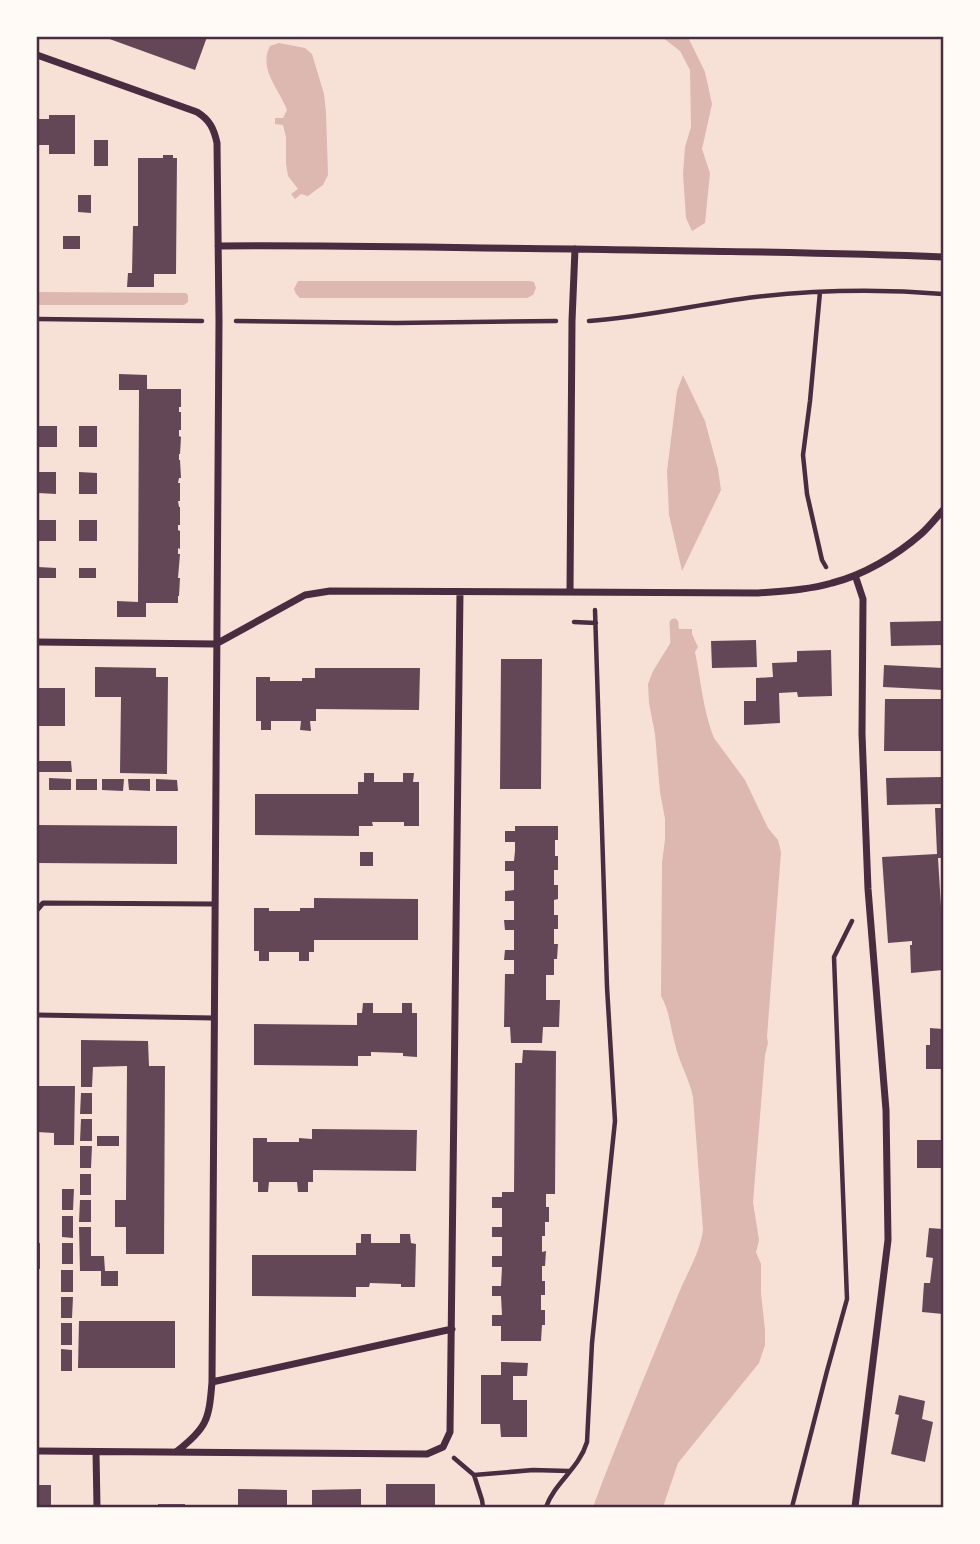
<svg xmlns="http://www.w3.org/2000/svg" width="980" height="1544" font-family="Cabin,sans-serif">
<rect width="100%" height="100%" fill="#f7e1d7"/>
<path fill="#dcb8b0" d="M662 37H688L705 72 712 104 702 149 710 173 705 223 692 231 686 218 683 174 685 147 691 127 690 70 680 51Z
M279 43 305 48 312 54 324 94 326 112 328 175 323 185 308 196 301 194 295 199 291 194 298 189 288 176 286 164V137L283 125 275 124V118H283L287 110C279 89 258 69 270 46Z
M298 281H530L534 282 536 288 533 295 527 298H300L296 294 294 289Z
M37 292 186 293 188 295V302L184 305H37Z
M683 375 705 421 718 469 721 490 682 571 669 515 667 471 677 391Z
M676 629H692V634L698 647 695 652C701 680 703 711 714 738L745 780 768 828 778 840 781 852 767 1037 768 1043 765 1055 753 1202 759 1240 756 1252 761 1264V1293L765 1330V1345L759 1363 678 1463 663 1507H593C619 1437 648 1369 676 1300 684 1278 700 1254 703 1230L693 1097C689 1078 679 1062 675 1044 670 1027 670 1012 661 996L662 863 665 839V819L660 792 655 734 649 703 648 684 653 671 676 634Z"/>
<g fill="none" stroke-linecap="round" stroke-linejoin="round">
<path stroke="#dcb8b0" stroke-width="9" d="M674 623 675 646"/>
</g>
<path fill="#644757" d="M104 37H207L195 70Z
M49 115H75V154H49V145H37V119H49Z
M94 140H108V166H94Z
M163 155H173V158H177L176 274H154V287H127L128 273H132L133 226H138V158H163Z
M78 195H91V213L78 212Z
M63 236H80V249H63Z
M119 374 147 375V389H181V407H179V412H181V430H179V436L181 437 180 454H179V460H180L181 478H179L178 483H180V501H178L179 507H180V525H178V530L180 531V549L178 548V554H180L178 578H180L179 596H178V603H146V617H117V601L138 602 139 390H119Z
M39 426H57V447H38Z
M79 426H97V447H79Z
M38 472H56V494L38 493Z
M79 472 97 473V494H79Z
M38 520H56V541H38Z
M79 520H97V541H79Z
M38 567 56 568V578H38Z
M79 568H96V578H79Z
M943 621V645L891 646 890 622Z
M756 640 757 667 712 668 711 641Z
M831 650 832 696 798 697 797 692 779 693 780 723 744 725V701H756V678L773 677 772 663 797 662V651Z
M501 659H542L541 789H500Z
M884 665 943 668V690L883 687Z
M95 667 156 668V677H168L167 774 120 773 121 697H95Z
M315 668H420L419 710 316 709V721H310L311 731 300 730 301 721H271V730H261V721H256V677H270V681H302V678H315Z
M37 688H65V726H37Z
M885 699H943V751H884Z
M38 761H71L72 772H37Z
M364 773H374V782H403V773H414L413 782H419V826H404V822H372L373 826H359V836L255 835V794H358V782H364Z
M943 777V804L887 805 886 778Z
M49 778 71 779V790H49Z
M76 779H97V790H76Z
M102 779H124L123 791 102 790Z
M128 779H150V791L129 790Z
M156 779 177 780 178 791H156Z
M935 808H943V858H938L943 939H941V943H943V970L911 973 910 945H912V941L888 943 882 857 937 854Z
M37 825 177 826V864L37 863Z
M515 826H558V840H555V856H558V870H554V885H558V899L554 900V915H558V929H554V944H558L557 959H554V975H546V1000H560L559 1027H543L542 1043H511L510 1027H504L505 974H514V960H504L505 950H514V930H505L504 920H514V901H505V891L514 890V871H505V861H514L515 851V842H505V831H515Z
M360 852H373V866H360Z
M314 898 418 899V940H314V952H309V961H299V952H269V961H259V951H254V908H269V911H300V908H314Z
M363 1003H373V1013H402V1003H412V1013H417V1057L403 1056V1053L371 1052V1056H358V1066L254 1065V1024L357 1025V1013H362Z
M930 1028 943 1029V1069H926V1045H930Z
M81 1040 148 1041 149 1066H165L164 1254H126V1227H115V1200H126L127 1066 93 1067 92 1087H81Z
M523 1050 556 1051 555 1194H546V1207H549V1222H545V1236H542V1252L546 1251 545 1266H542V1281H545V1295H541V1310H545V1325H542L541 1341H501V1326H492V1315H502L501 1296H492V1286H501L502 1267H492V1256H502V1237H492V1227H502V1208H492V1197H502V1192H514L515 1063H522Z
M37 1086H75L74 1145H54V1133L37 1132Z
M81 1093H92V1114H80Z
M81 1119H92V1141H80Z
M312 1129 417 1130 416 1171 313 1170V1182H308V1192H298L297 1182H269L268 1192H258V1182H253V1138H267V1142H299V1138L312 1139Z
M97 1136H119V1146H97Z
M917 1140H943V1168H917Z
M80 1146H92L91 1168H80Z
M80 1174H91V1195H80Z
M62 1189H74L73 1210H62Z
M80 1200H91V1222H79Z
M62 1216H73V1238L62 1237Z
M79 1227H91V1256H104L105 1271H118V1286H101V1271H80Z
M929 1228 943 1229V1314L922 1312 924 1283H930L933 1258 926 1257Z
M361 1234H371V1243H400V1234H410L411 1243 416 1244 415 1287H401V1284L370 1283 369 1287H356V1297L252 1296V1255H356V1243H361Z
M37 1243H40V1269H37Z
M62 1243H73V1264H62Z
M61 1270H73V1292H61Z
M61 1297H73L72 1318H61Z
M79 1321H175V1368H78Z
M61 1323H72V1345H61Z
M61 1349 72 1350V1371H61Z
M501 1362 528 1363 527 1376H513V1400H527V1437H501L500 1424H481V1375H501Z
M899 1395 925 1401 922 1419 933 1422 925 1462 891 1454 899 1415 895 1414Z
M386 1484H435V1507H386Z
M37 1485H51V1507H37Z
M238 1489 287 1490V1507H238Z
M361 1489V1507H312V1490Z
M158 1504H185V1507H158Z"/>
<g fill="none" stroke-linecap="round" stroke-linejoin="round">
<path stroke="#4a2c40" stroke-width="4.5" d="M820 292 810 401 803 455 807 494 822 560 826 567
M37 319 202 321
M236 321 396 323 556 321
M589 321C645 317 699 304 755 297 817 290 881 289 943 294
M574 622 596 623
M454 1458 474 1475 533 1470 569 1471
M474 1475 482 1500 483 1507
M546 1507C555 1482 579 1469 587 1442L592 1343 615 1121 607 987 595 610
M792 1507 827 1371 847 1299 834 957 852 921"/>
<path stroke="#4a2c40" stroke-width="5" d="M37 910 43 903 214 904
M37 1015 214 1018"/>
<path stroke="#4a2c40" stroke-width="7" d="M37 55 197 112C210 120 214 129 217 143L219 321 212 1382C209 1420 207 1428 176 1452
M218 246C337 245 455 248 573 249 696 251 820 252 943 257
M855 575 863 599 862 734 868 889 886 1110 888 1240 855 1507
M570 592 572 321 575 249
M37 642 216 644 305 595 330 591 758 593C783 591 808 590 832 583 864 575 897 555 921 534 929 527 936 518 943 510
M212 1382 452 1329
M37 1451 427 1454 443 1447 450 1432 460 592
M96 1452 97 1507"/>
</g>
<rect width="980" height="1544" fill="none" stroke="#fffaf5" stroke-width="77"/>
<rect x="38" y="38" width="904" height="1468" fill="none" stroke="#4a2c40" stroke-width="2.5"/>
</svg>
